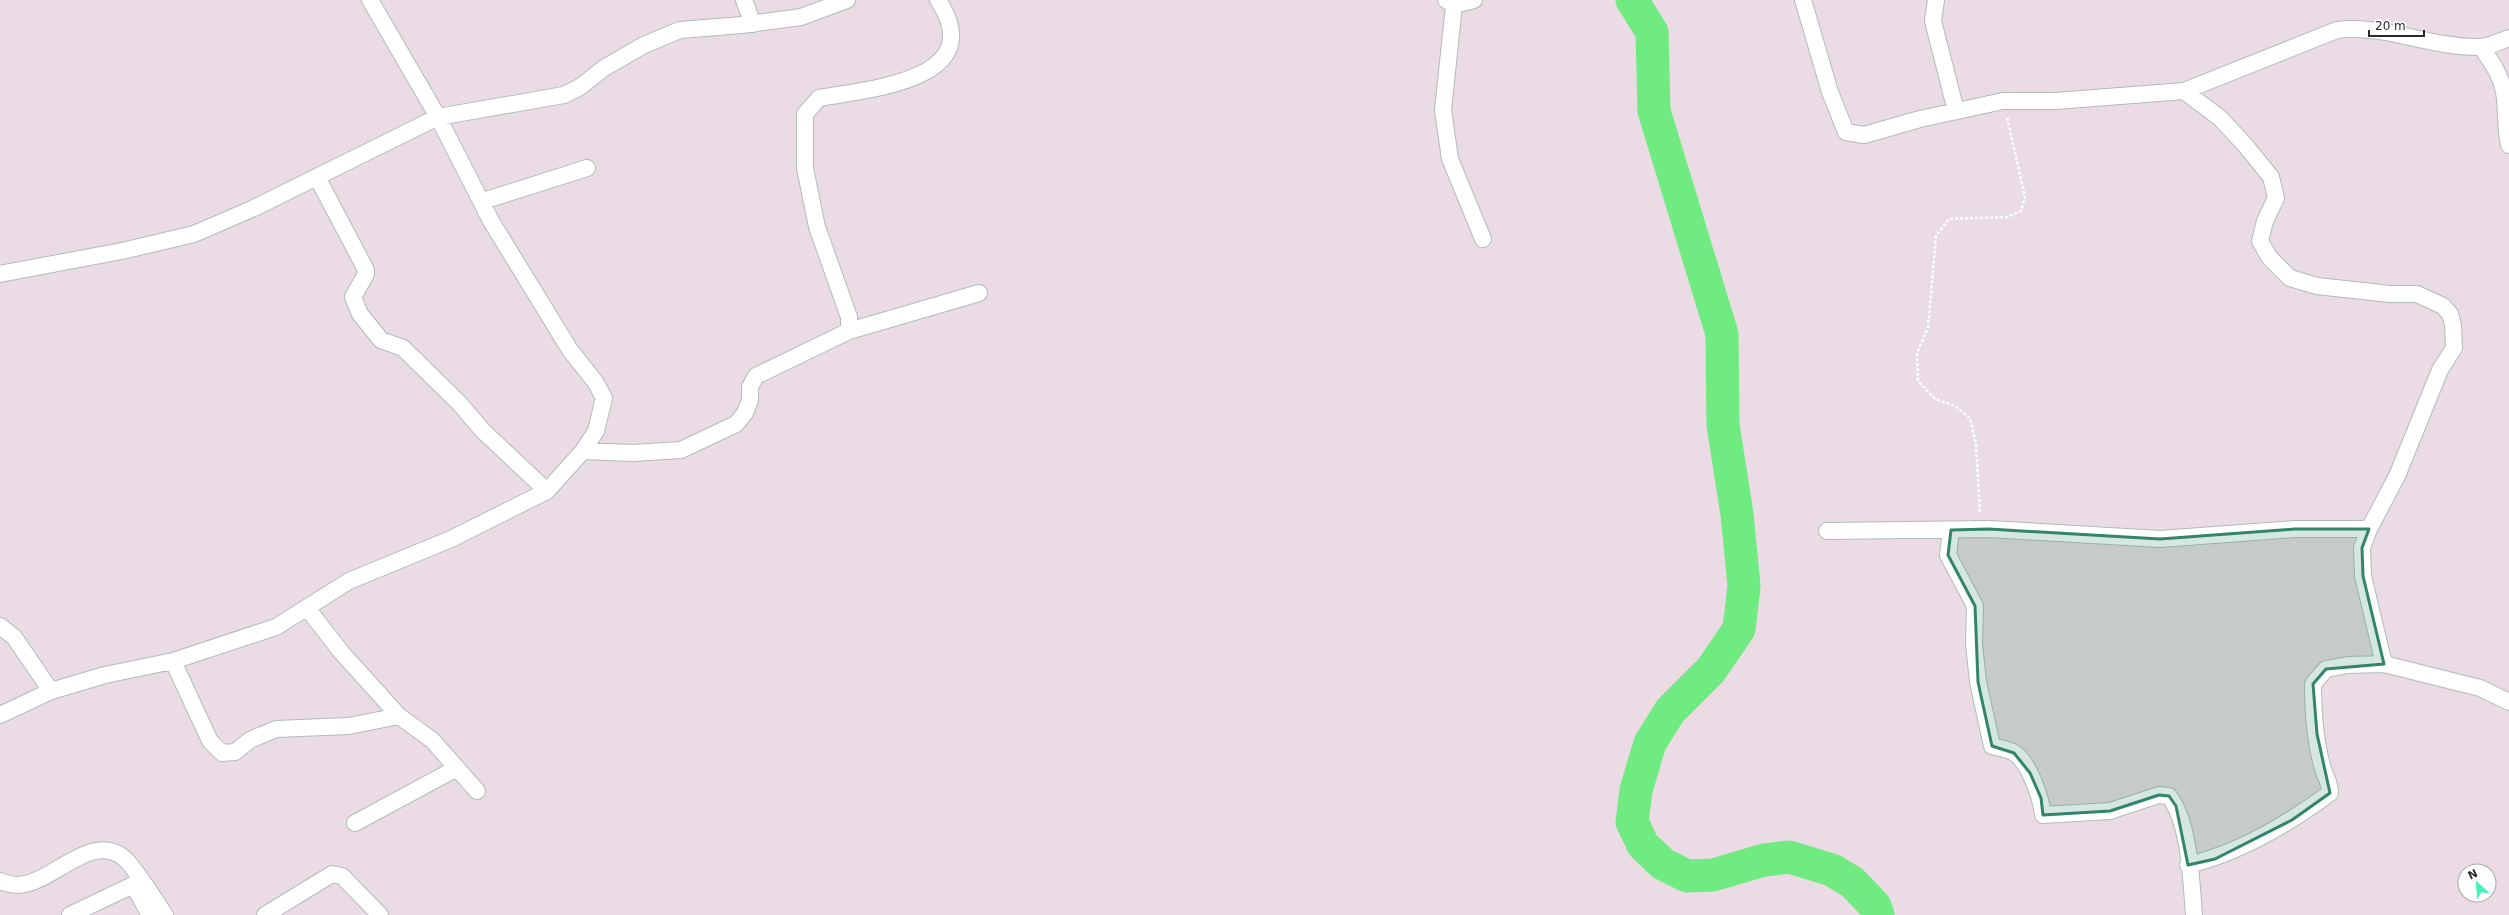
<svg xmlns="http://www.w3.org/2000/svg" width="2509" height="915" font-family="'DejaVu Sans',sans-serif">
<rect width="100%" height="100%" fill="#ebdbe4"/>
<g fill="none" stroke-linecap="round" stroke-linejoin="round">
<path stroke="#70eb81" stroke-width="33" d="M1632 0 1652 32 1654 111 1722 334 1723 425 1737 514 1744 586 1739 629 1711 670 1670 711 1650 743 1636 790 1632 822 1643 845 1663 864 1687 876 1713 875 1764 860 1789 857 1832 870 1852 882 1875 906 1878 915"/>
<defs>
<path id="minor" d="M744 0 753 24
M1446 0 1454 5 1474 0
M1803 0 1830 92 1846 132 1864 135 1920 119 2003 101H2056L2184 91 2337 30C2385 24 2431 48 2480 47 2489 47 2500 41 2509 38
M1936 0 1933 21 1956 111
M1454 5 1443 110 1450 159 1483 239
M2481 47C2491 61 2501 75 2504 92 2507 109 2505 127 2509 145
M2184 91 2220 118 2245 145 2271 177 2276 198 2265 221 2260 241 2269 257 2290 278 2317 286 2390 294H2417L2443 306 2450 314 2453 325 2454 348 2440 370 2397 476 2369 529 2362 548 2363 576 2384 664
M317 177 366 270V274L353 297 360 314 381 340 403 348 460 404 483 431 547 491
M483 201 587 168
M0 274 122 251 194 234 254 208 438 117 564 95 580 87 604 68 644 45 680 30 742 25 801 17 847 0
M849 331 979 293
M583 451 633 453 681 450 736 424 745 413 750 400V387L756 376 849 331V317L817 227 805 168V114L819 98C870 89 991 80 938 0
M1951 530 1948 555 1975 606 1974 644 1978 682 1992 746C1999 748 2007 749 2013 752 2029 761 2041 798 2043 815L2110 811 2159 795 2169 796C2190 824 2191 880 2194 915
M1827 531 1989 529 2160 539 2295 529H2369
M307 608 342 653 399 716 432 740 477 791
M0 626 14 637 51 691
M173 661 210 741 222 753 235 752 250 740 276 729 349 726 399 716
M0 715 51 691 105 675 173 661 276 627 349 581 451 539 547 491 583 451 596 431 604 398 596 383 570 350 491 221 438 117 370 0
M355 823 457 768
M2188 865C2240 853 2288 824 2330 793 2330 783 2326 778 2323 769 2315 742 2313 712 2313 684L2326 669 2348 665 2384 664 2480 688 2509 702
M0 881C5 883 13 885 18 885 54 883 90 831 124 858 135 867 156 902 165 915
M70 915 133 885 150 915
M265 915 332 874 342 876 380 915"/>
</defs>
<use href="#minor" stroke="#afbdb8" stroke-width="18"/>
<path stroke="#fff" stroke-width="2.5" stroke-dasharray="3 2" stroke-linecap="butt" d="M1980 512 1976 444 1970 418 1955 406 1935 399 1918 381 1917 353 1928 327 1936 236 1949 219 2007 217 2021 211 2025 197 2007 117"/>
<use href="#minor" stroke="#fff" stroke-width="16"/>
</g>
<path fill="#32856b" fill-opacity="0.2" stroke="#32856b" stroke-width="3" stroke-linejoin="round" d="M1989 529 2160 539 2295 529H2369L2362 548 2363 576 2384 664 2326 669 2313 684 2317 734 2330 793 2292 820 2215 859 2188 865 2176 806 2169 796 2159 795 2110 811 2043 815 2041 798 2030 773 2014 753 1992 746 1978 682 1975 606 1948 555 1951 530Z"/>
<g transform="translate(2477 883) rotate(334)"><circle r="19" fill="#ffffff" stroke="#a9a9a9"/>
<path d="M0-3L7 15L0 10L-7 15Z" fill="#3ef5bc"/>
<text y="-6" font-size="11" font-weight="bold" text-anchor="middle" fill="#292929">N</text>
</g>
<path d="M2369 30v6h55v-6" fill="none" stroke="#292929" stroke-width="2"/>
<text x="2375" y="30" font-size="12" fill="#292929" stroke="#ffffff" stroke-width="3" paint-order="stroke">20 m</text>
</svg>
